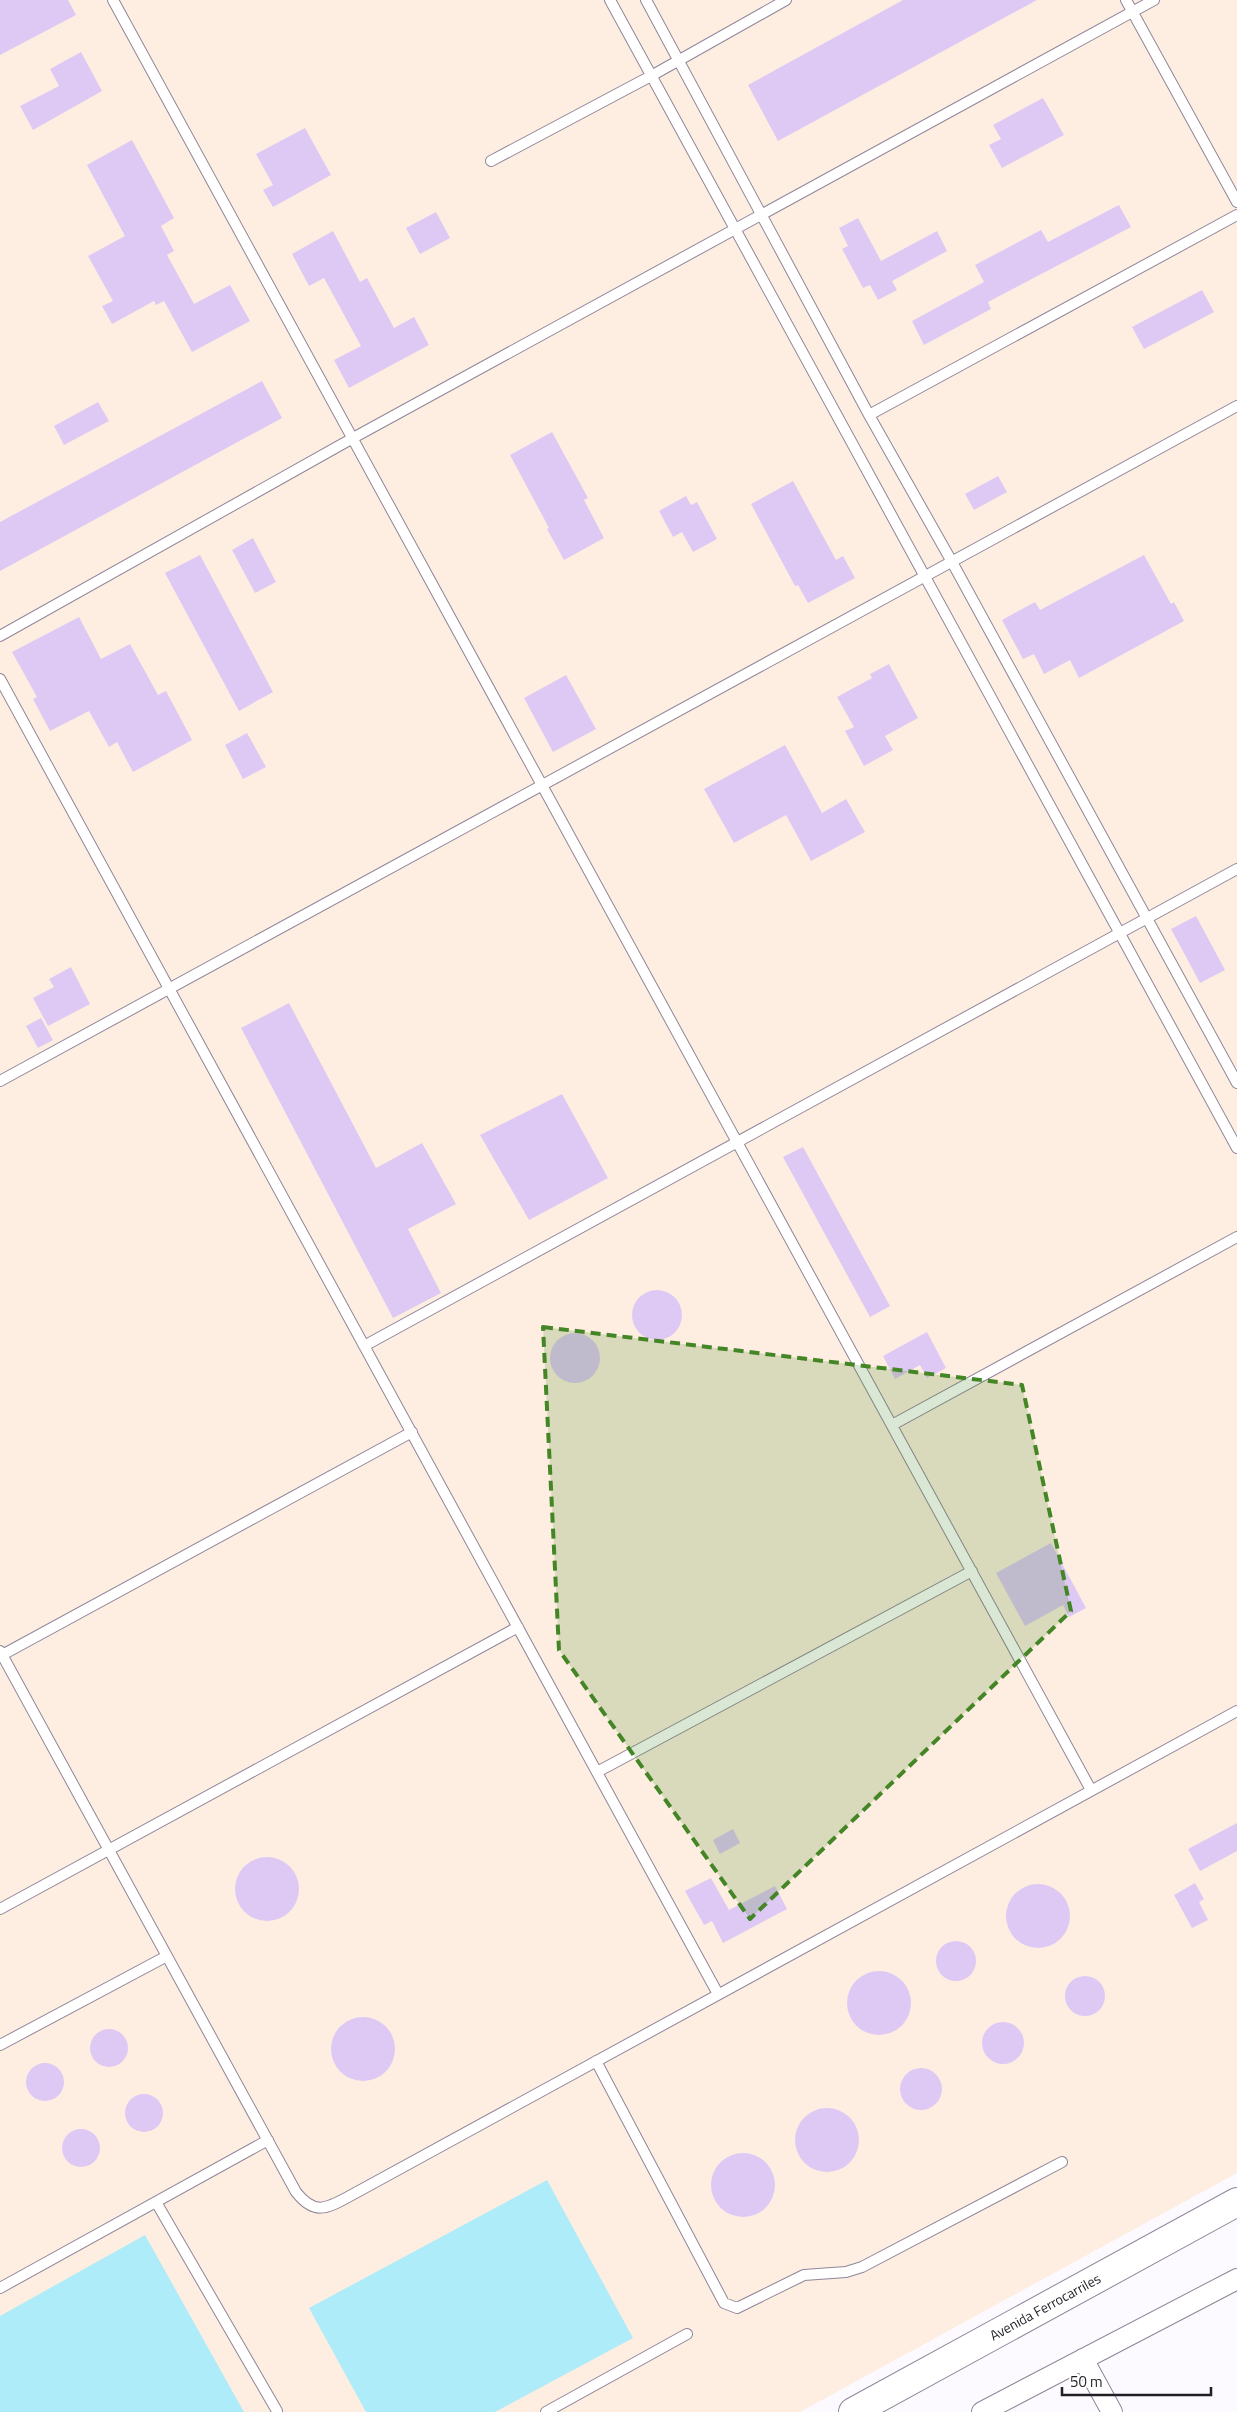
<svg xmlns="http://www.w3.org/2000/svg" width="1237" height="2412" font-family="'Titillium Web',sans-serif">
<rect width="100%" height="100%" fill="#fcfafe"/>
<path fill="#feeee1" d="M0 0H1237V2173L800 2412H0Z"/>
<path fill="#adecf8" d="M547 2180 633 2338 495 2412H366L309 2308Z
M145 2235 244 2412H0V2316Z"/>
<path fill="#dec9f5" d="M0 0H68L76 15 0 55Z
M903 0H1037L778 141 748 85Z
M81 52 102 91 33 130 20 106 59 86 50 69Z
M1043 98 1064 135 1002 168 989 145 1001 139 993 125Z
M305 128 331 175 273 207 263 190 273 185 256 154Z
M132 140 174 218 161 226 174 251 167 255 194 304 230 285 250 321 192 352 164 301 156 305 154 301 112 324 102 306 113 301 88 256 125 236 87 165Z
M1119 205 1131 227 988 302 991 309 924 345 912 321 984 282 975 265 1041 230 1048 242Z
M436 212 450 238 420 254 406 228Z
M858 218 881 261 937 231 947 251 892 281 897 290 878 300 870 285 863 288 842 249 848 246 839 228Z
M333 231 360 282 367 278 394 328 414 317 429 345 349 388 334 360 361 346 324 278 309 286 292 254Z
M1202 290 1214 312 1144 349 1132 327Z
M262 381 282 418 0 571V522Z
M98 402 109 421 64 445 54 426Z
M552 432 588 498 584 500 604 538 564 560 547 529 549 528 510 455Z
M998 476 1007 492 974 510 965 494Z
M793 481 836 560 843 556 855 578 808 603 798 585 795 586 751 504Z
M686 496 691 505 697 502 717 539 693 552 682 532 673 537 659 511Z
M253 538 276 582 255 593 232 550Z
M200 555 273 692 239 711 165 573Z
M1144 555 1171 604 1174 602 1184 621 1079 678 1070 660 1044 674 1034 654 1023 659 1002 620 1035 602 1040 610Z
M79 617 101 659 130 644 158 695 166 691 192 740 133 772 117 742 109 747 89 711 50 731 33 699 37 697 12 652Z
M889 664 918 718 885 736 893 750 864 766 845 731 854 727 837 697 872 678 870 674Z
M566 675 596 729 553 752 524 698Z
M247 733 266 767 243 779 225 745Z
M785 745 822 813 846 799 865 832 811 861 786 815 734 843 704 789Z
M1196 916 1225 970 1200 983 1171 929Z
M71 967 90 1004 48 1026 33 998 54 987 49 979Z
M289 1003 376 1168 422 1143 456 1204 408 1229 441 1293 393 1318 241 1028Z
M41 1018 53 1040 38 1048 26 1026Z
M562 1094 608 1178 529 1220 480 1135Z
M803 1147 890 1306 870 1317 783 1157Z
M632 1315a25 25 0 1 1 50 0a25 25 0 1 1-50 0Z
M927 1332 946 1368 927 1378 920 1365 895 1379 883 1356Z
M550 1358a25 25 0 1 1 50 0a25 25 0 1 1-50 0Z
M1051 1543 1086 1608 1069 1617 1063 1605 1025 1626 996 1573Z
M1237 1823V1851L1200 1871 1188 1849Z
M733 1829 740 1843 720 1854 713 1840Z
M235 1889a32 32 0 1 1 64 0a32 32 0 1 1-64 0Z
M711 1878 729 1910 775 1886 787 1909 723 1943 712 1921 704 1925 685 1891Z
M1195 1883 1204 1899 1199 1902 1208 1920 1192 1928 1174 1895Z
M1006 1916a32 32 0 1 1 64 0a32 32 0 1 1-64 0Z
M936 1961a20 20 0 1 1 40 0a20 20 0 1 1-40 0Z
M847 2003a32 32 0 1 1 64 0a32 32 0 1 1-64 0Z
M1065 1996a20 20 0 1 1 40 0a20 20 0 1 1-40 0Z
M331 2049a32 32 0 1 1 64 0a32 32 0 1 1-64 0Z
M982 2043a21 21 0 1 1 42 0a21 21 0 1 1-42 0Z
M90 2048a19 19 0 1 1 38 0a19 19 0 1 1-38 0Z
M26 2082a19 19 0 1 1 38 0a19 19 0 1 1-38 0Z
M900 2089a21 21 0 1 1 42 0a21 21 0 1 1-42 0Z
M125 2113a19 19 0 1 1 38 0a19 19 0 1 1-38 0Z
M795 2140a32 32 0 1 1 64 0a32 32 0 1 1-64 0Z
M62 2148a19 19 0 1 1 38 0a19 19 0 1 1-38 0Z
M711 2185a32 32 0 1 1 64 0a32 32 0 1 1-64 0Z"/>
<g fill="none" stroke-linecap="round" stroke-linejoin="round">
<defs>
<path id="lane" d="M113 0 1091 1790
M610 0 1237 1148
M646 0 869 415 952 562 1237 1083
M1126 0 1237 202
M491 161 651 76 786 0
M869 415 1237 215
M0 636 353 438 1154 0
M0 679 718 1994
M0 1081 1237 406
M364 1346 1237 869
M892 1425 1237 1237
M0 1651 296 2192C314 2215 326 2209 348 2197L1237 1711
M2 1655 412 1432
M597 1772 972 1571
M0 1909 518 1627
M0 2045 167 1956
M596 2061 724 2303 737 2308 804 2275 846 2272 862 2267 1062 2162
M156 2202 277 2411
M0 2288 268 2140
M546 2412 687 2334"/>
<path id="street" d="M1083 2359 1112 2412
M982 2412 1237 2279"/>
<g id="secondary">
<path id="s1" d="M853 2412 1237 2202"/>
</g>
</defs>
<use href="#lane" stroke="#8f8699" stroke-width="12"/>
<use href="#street" stroke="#8f8699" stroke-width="22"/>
<use href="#secondary" stroke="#8f8699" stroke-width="30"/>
<use href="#lane" stroke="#fff" stroke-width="10"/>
<use href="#street" stroke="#fff" stroke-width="20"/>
<use href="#secondary" stroke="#fff" stroke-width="28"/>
</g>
<path fill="#448526" fill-opacity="0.2" stroke="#448526" stroke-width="4" stroke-dasharray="10 6" stroke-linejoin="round" d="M543 1327 1022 1385 1071 1611 750 1919 559 1650Z"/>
<g text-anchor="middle" stroke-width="5" stroke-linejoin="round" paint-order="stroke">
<g font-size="14" fill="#221e25" stroke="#fff">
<text dy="5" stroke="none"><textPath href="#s1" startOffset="219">Avenida Ferrocarriles</textPath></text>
</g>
</g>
<path d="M1062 2387v8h149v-8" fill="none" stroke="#221e25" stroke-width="2.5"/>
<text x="1070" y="2387" font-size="15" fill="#221e25" stroke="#ffffff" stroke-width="4" paint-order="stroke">50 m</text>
</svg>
